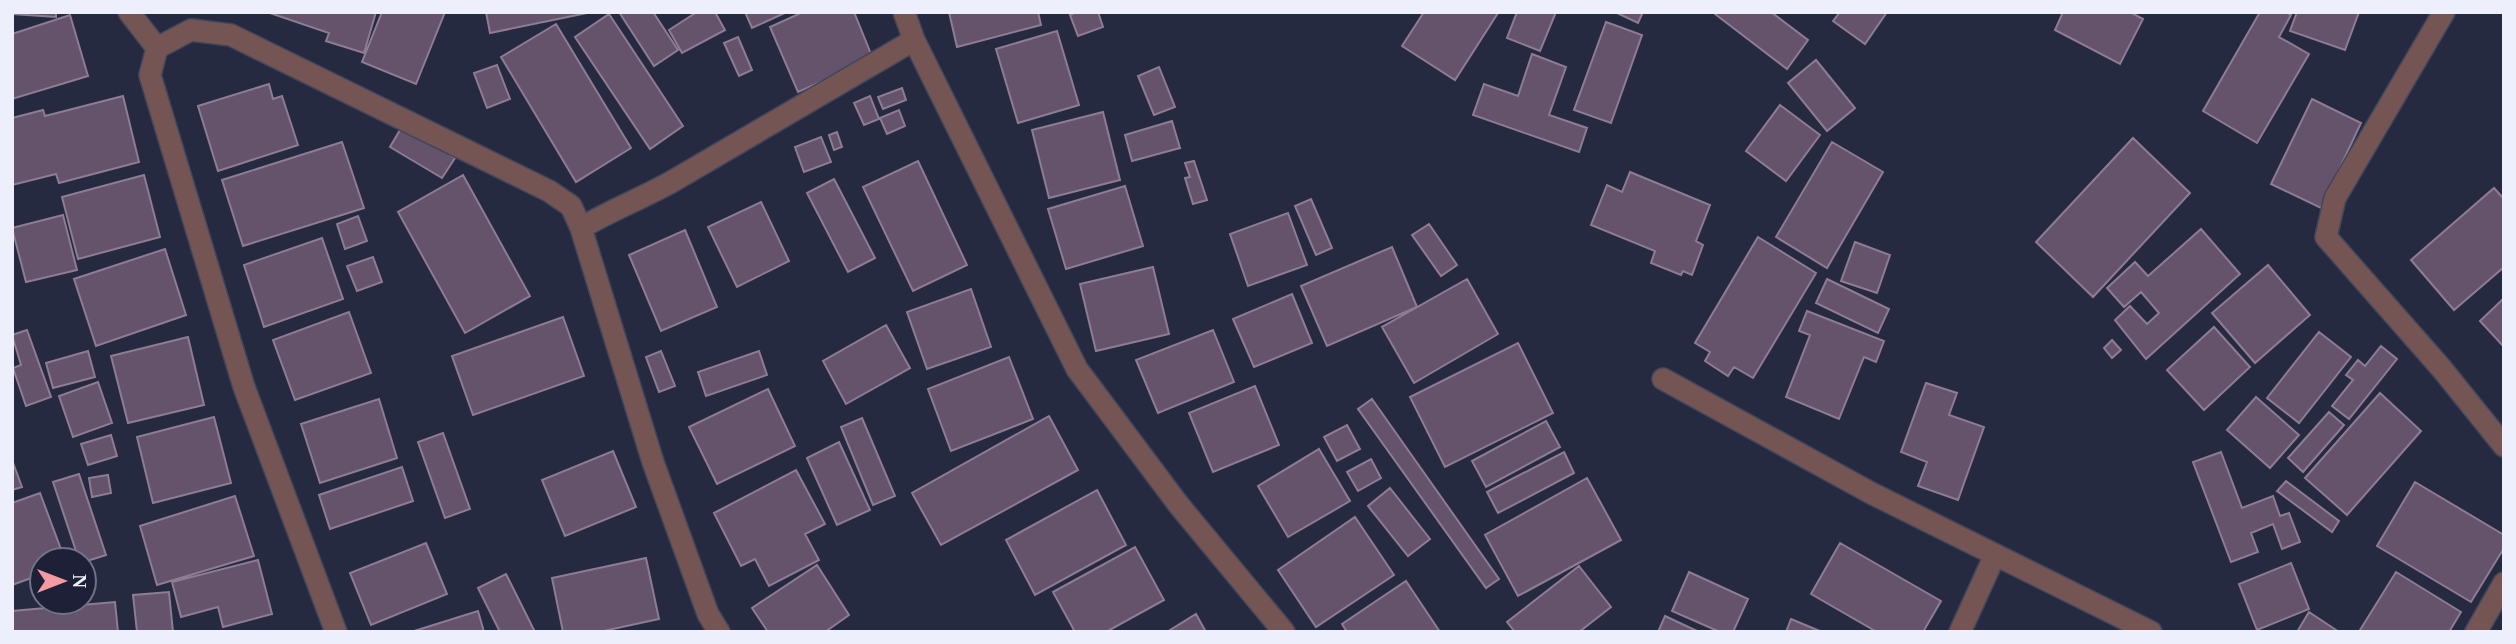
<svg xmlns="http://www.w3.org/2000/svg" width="2516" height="644" font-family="'Times New Roman',serif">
<rect width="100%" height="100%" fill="#262a41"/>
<path fill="#64536a" stroke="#8e7c94" stroke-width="2" d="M12 12H56V17L12 14Z
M267 12H376L364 53 326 41 329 33Z
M382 12H445L416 84 362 62Z
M486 12H592L490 33Z
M619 12H653L678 50 654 66Z
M697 12H715L725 30 682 53 669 30Z
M745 12H787L752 28Z
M803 12H854L873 59 798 92 770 27Z
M949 12H1038L1041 25 957 47Z
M1077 12H1098L1103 27 1078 36 1070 15Z
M1424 12 1498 13 1455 80 1402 46Z
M1517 12H1556L1540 51 1507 38Z
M1615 12H1643L1638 23Z
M1716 12H1771L1808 40 1787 69 1715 14Z
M1840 12H1887L1865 44 1833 21Z
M2063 12H2130L2143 19 2120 64 2055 30Z
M2260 12H2285L2291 15 2279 37 2309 54 2257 143 2203 111Z
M2297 12H2359L2345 50 2290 31Z
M609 14 683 126 650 149 575 37Z
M70 15 88 76 12 99V34Z
M1606 22 1642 35 1611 123 1574 110Z
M556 24 631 148 576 182 501 57Z
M1057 31 1079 105 1018 123 996 49Z
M738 37 752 70 739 76 724 43Z
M1532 54 1566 67 1549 115 1587 128 1579 152 1473 115 1484 84 1518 96Z
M1816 60 1855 108 1827 131 1788 83Z
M497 65 510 99 487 108 474 73Z
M1159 67 1175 107 1154 115 1138 76Z
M269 84 273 99 282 96 298 145 218 171 198 106Z
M902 88 906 100 883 109 878 97Z
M123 96 139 162 59 183 56 174 12 185V118L43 110 45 116Z
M870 96 879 119 864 125 854 103Z
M2312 99 2361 123 2321 208 2271 184Z
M1780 105 1820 135 1786 181 1746 151Z
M899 110 905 126 887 134 880 118Z
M1103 112 1120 180 1049 198 1032 130Z
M1172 121 1180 148 1132 161 1125 135Z
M403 125 455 158 442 178 390 147Z
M837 132 842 147 834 150 829 135Z
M821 137 831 162 804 172 795 147Z
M2133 138 2190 193 2093 297 2036 242Z
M342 142 364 208 243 246 222 180Z
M1832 142 1883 172 1827 268 1776 237Z
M918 161 967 265 913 291 863 187Z
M1194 161 1207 200 1193 204 1185 178 1190 177 1185 163Z
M1630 172 1710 205 1696 241 1703 245 1692 275 1683 271 1681 275 1651 263 1655 251 1591 225 1607 185 1622 192Z
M144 175 160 237 78 259 62 197Z
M463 175 530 296 465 333 398 212Z
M834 179 875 258 848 272 807 193Z
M1125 186 1143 246 1066 269 1048 209Z
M2494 188 2504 199V267L2454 310 2411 260Z
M1311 199 1332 248 1316 255 1295 206Z
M761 202 789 261 737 287 708 227Z
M1288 213 1307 265 1248 286 1230 234Z
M63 215 77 270 26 282 12 228Z
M358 216 367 241 345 249 337 224Z
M1429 224 1457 265 1441 276 1412 235Z
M2201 229 2240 274 2146 359 2115 320 2130 306 2147 324 2159 313 2141 292 2124 307 2107 288 2135 262 2148 276Z
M685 230 717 307 661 331 629 255Z
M1758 237 1816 273 1753 378 1734 367 1728 376 1705 361 1710 352 1695 343Z
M322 238 343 299 264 327 244 265Z
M1855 242 1890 255 1877 293 1841 281Z
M1392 247 1417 307 1327 346 1301 286Z
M165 249 186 315 96 346 74 279Z
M373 257 382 282 357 291 347 266Z
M2268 265 2310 315 2255 363 2212 313Z
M1153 267 1169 334 1096 351 1080 284Z
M1467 279 1498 334 1414 383 1382 327Z
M1827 279 1889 309 1878 333 1816 303Z
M971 289 991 347 927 369 907 312Z
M1292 294 1312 343 1254 367 1233 319Z
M2504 298V347L2480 321Z
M1807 311 1884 341 1876 362 1864 357 1839 419 1786 397 1810 335 1799 331Z
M349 312 371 373 295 400 273 340Z
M563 317 584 376 473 415 452 356Z
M886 325 910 368 846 404 823 361Z
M2214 327 2250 367 2204 410 2167 370Z
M27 330 51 397 26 406 13 368 21 365 12 335Z
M1213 330 1234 382 1158 413 1136 360Z
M2319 332 2351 357 2299 423 2267 398Z
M188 337 204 405 128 423 111 356Z
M2112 340 2121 350 2112 358 2104 348Z
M1518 343 1553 413 1445 467 1410 397Z
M2381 346 2397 359 2349 419 2332 406 2353 380 2346 375 2358 360 2365 366Z
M88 351 95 377 53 388 46 363Z
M661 351 675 386 659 392 646 357Z
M759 351 767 375 706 396 698 372Z
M1009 357 1033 419 951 451 928 389Z
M98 382 112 423 73 437 59 396Z
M1926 383 1957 393 1949 415 1984 427 1958 500 1918 486 1927 462 1901 452Z
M1255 386 1279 445 1213 472 1189 413Z
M768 389 795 446 717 484 689 427Z
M2380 393 2421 431 2347 515 2305 478Z
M2256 397 2299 435 2270 468 2227 430Z
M379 399 397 458 320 483 301 424Z
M1372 399 1499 579 1486 588 1358 409Z
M2329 412 2344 425 2303 472 2288 458Z
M1049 416 1078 470 941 545 912 493Z
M214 417 231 483 153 503 137 437Z
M862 418 895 496 873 505 841 427Z
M1546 421 1560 447 1486 487 1472 461Z
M1347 425 1360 449 1337 461 1324 437Z
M443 433 470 509 445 518 418 442Z
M111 435 117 456 88 465 81 444Z
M839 442 870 510 837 525 807 458Z
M1319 449 1350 501 1288 537 1258 486Z
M613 451 636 507 565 536 542 480Z
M1564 452 1574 473 1498 513 1487 492Z
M2221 452 2242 508 2273 496 2280 516 2289 513 2300 542 2282 549 2273 524 2251 533 2258 552 2231 562 2193 462Z
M1371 459 1381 478 1358 491 1347 472Z
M12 460 22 487 12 490Z
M402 467 413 501 330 529 319 495Z
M796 470 825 524 805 534 819 560 769 586 755 559 741 566 714 513Z
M79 474 106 555 84 562V560H79L53 482Z
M108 475 111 493 92 497 89 478Z
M1587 478 1621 540 1518 596 1485 535Z
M2286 481 2339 521 2332 532 2277 491Z
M2415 482 2504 535V548L2471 602 2377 546Z
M1390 488 1430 539 1408 556 1368 506Z
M1097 490 1126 545 1035 595 1006 540Z
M40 493 65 560H42V574L12 585V503Z
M235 496 254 556 157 585 140 526Z
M1355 517 1394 575 1316 627 1278 570Z
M426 543 447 594 371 625 350 573Z
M1840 543 1941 601 1923 632H1877L1811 594Z
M1135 547 1164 600 1106 632H1075L1053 592Z
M646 558 659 619 599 632H563L552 578Z
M258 560 272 614 223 627 218 607 181 617 172 582Z
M2291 563 2309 609 2257 630 2239 584Z
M817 565 849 615 825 632H768L752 608Z
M1579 566 1611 607 1579 632H1515L1507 622Z
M1689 572 1748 599 1733 632H1720L1672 611Z
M2396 572 2461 612 2449 632H2364L2360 630Z
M506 574 535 632H500L478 588Z
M1406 581 1440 632H1347L1342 624Z
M169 592 173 632H137L133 595Z
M115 602 118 632H12V611Z
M478 611 484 632H411Z
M2309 612 2339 632H2297Z
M1196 614 1206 632H1167Z
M1665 616 1699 632H1658Z
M1791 619 1822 632H1786Z"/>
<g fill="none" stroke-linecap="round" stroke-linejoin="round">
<defs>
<path id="street" d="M129 12 157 48
M904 12 914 40 1077 369 1178 504 1284 632
M2444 12 2335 198 2326 237 2442 369 2504 446
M581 228 653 462 708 614 719 632
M1663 379 1871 493 2151 632
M336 632 244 387 150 75 157 48 191 30 231 35 549 191 571 206 581 228C611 210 643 198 673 181L914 40
M1960 632 1995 555
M2476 632 2504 583"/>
</defs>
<use href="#street" stroke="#42465b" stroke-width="24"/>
<use href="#street" stroke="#745554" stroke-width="21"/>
</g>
<rect width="2516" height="644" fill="none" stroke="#edf0fc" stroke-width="28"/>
<g transform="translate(63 581) rotate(90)"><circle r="33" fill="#1d2037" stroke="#707386" stroke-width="2"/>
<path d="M0-5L12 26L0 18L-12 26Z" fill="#f49aa3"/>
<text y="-10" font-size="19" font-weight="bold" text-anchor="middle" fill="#edf0fc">N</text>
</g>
</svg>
